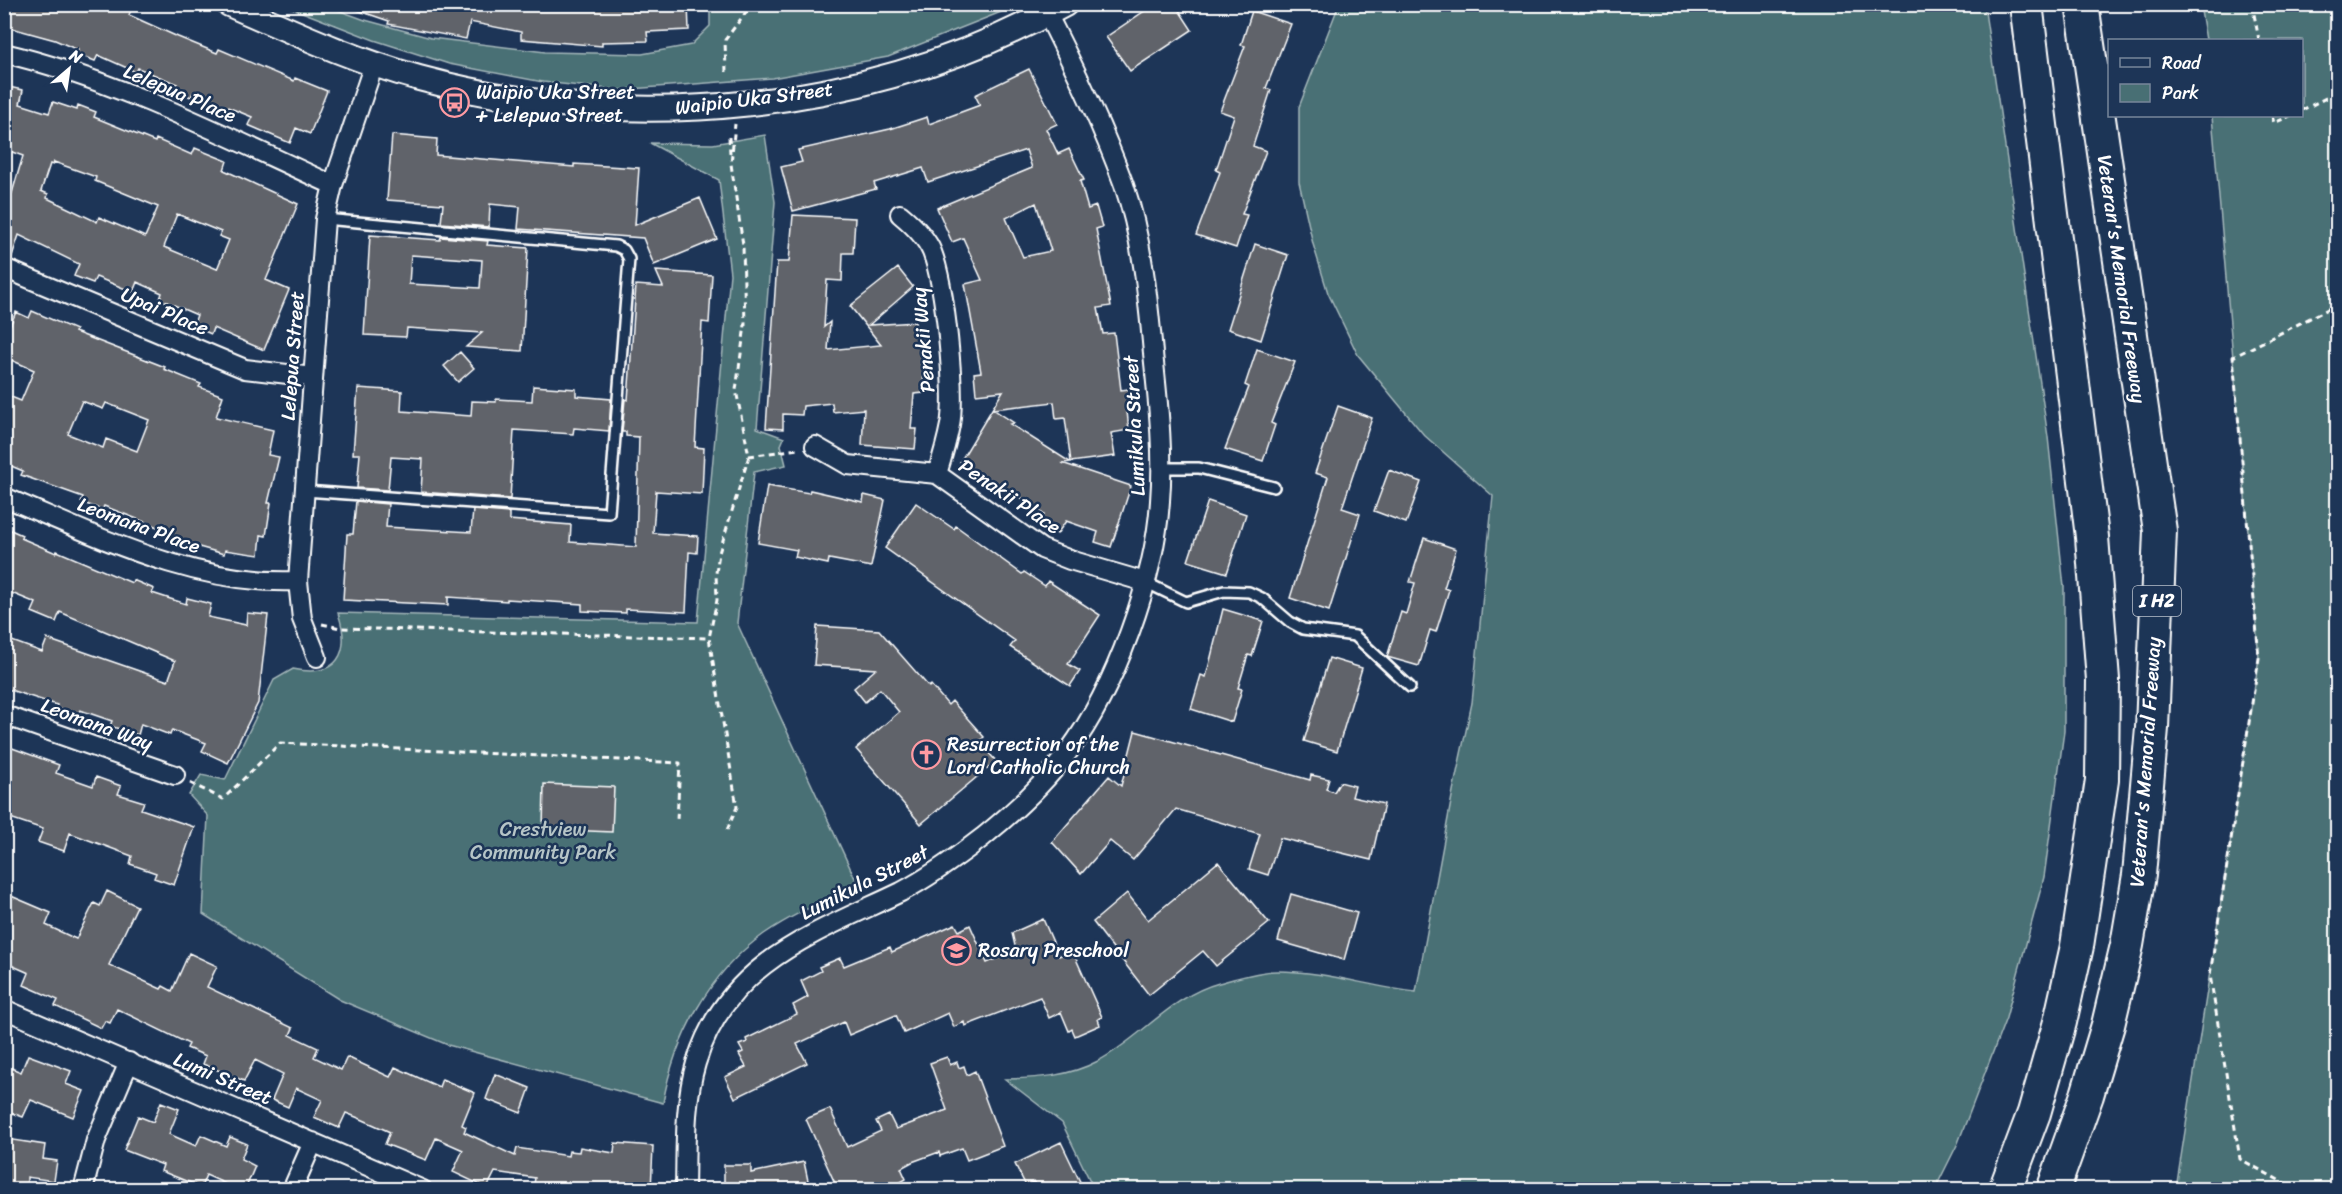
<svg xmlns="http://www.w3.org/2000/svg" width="2342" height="1194" font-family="Sriracha,sans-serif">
<rect width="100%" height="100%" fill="#1d3557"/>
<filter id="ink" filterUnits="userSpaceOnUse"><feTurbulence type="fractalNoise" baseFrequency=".0167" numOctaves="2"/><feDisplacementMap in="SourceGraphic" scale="12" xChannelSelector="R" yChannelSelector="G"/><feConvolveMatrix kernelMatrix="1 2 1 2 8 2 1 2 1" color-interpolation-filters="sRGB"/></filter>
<g filter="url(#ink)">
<path fill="#486f74" stroke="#a4b7ba" stroke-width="1.5" d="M923 5 960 9 972 5H1004L1006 10 888 57 772 78 618 90 543 82 449 64 374 40 284 5H324L365 20 431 38 545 52 642 54 691 45 710 26V5Z
M1343 5H1984L2048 437 2064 587V731L2044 877 2006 1018 1958 1143 1935 1189 1510 1190 1500 1184 1492 1190 1094 1189 1062 1123 1005 1079C1038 1078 1068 1077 1098 1061 1140 1039 1171 996 1219 983 1237 978 1259 971 1277 971 1325 971 1370 987 1416 992L1453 791 1472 703 1493 496 1424 435 1358 355 1328 293 1313 244 1299 182V107L1338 7Z
M2200 5H2337V1189H2176L2259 658 2212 116H2302V40H2206Z
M765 135 775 202 757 428 784 438 781 445 786 465 754 472 737 623 858 885C826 900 793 914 764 934 709 973 674 1038 663 1103L448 1045 340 1000 203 914 208 816 189 795 201 775 225 780 274 680 293 669C337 678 352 654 338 613L698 622 730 274 719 180 650 143 713 144Z"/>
<path fill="#61646b" stroke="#fff" stroke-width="1.5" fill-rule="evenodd" d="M4 4H133L129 15 178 37 217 53 219 49 294 81 295 78 327 91 310 134 296 128 290 143 248 125 252 117 193 93 191 97 174 90 177 84 138 68 136 72 98 55 95 61 77 54 78 50 55 40 4 26Z
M349 4H688L689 30 647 32 648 41 602 42V46L521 39V32L470 22 466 39 388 24 389 21 348 7Z
M1155 4H1175L1192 30 1130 71 1106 37Z
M1252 11 1291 24 1266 88 1271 90 1253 146 1266 151 1242 214 1247 215 1236 248 1196 235 1220 172 1216 170 1234 116 1220 111 1245 46 1241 45Z
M1029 69 1057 124 1046 129 1058 154 1069 149 1084 180 1080 181 1088 209 1096 206 1102 227 1096 229 1111 306 1098 308 1103 334 1114 333 1121 390 1129 389 1132 410 1127 411 1129 430 1111 433 1115 456 1071 462 1065 418 1056 419 1054 402 993 409 1014 423 1010 424 1070 462 1062 463 1131 486 1111 547 1095 542 1098 532 1066 521 1057 534 1039 521 1044 515 1032 504 960 462 1003 391 976 394 974 373 981 372 965 284 982 280 963 238 952 242 937 208 1032 168 1026 150 928 182 923 168 874 183 876 189 793 211 781 167 802 162 798 150 890 129 927 117 929 124 980 105 975 95ZM1036 203 1051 251 1023 257 1006 218Z
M4 86 23 90 20 104 49 113 53 102 77 110 78 105 96 112 94 117 155 142 156 139 192 155 195 148 227 161 224 170 298 204 266 280 289 290 264 350 213 328 211 334 193 326 197 315 160 299 162 293 137 282 133 292 96 277 93 283 74 276 79 264 19 235 11 259 4 257V191L12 193 23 156 4 149ZM54 162 96 177 95 181 158 207 145 237 99 217 97 222 47 198 48 194 41 191 50 164 53 165ZM177 214 221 232 219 236 229 240 217 269 164 247Z
M392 135 437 139 436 155 574 167V164L639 168 635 225 700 198 717 239 654 265 643 238 518 229 520 207 490 204 489 227 441 223 443 204 387 200Z
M793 215 855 218 853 253H843L842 281 827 280 824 327 830 322 828 350 881 345 850 306 898 268 913 287 869 325 915 322V336H922L924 393 914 394 911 429H917L915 449 862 445 864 409 833 412 832 403 803 406 802 415 783 414V429L766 428 777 262H789Z
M370 235 440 240 441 237 488 241 487 245 528 248 522 351 466 347 482 333 407 328 406 337 364 335ZM411 255 482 260 480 288 409 284Z
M1255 244 1288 255 1261 340 1228 329Z
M656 271 712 275 709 323 702 322 695 447 704 448 702 494 656 491 653 533 698 536 697 553 689 552 686 612 626 609V613L582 611V604L507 599V601L448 597V605L343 600 347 534H353L356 501 388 504 386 527 471 532 473 510 509 513V520L571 525 570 542 636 547 639 437 626 436V432H622L625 399 628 400 636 285 663 287Z
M32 311 76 330 75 332 165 367 164 369 201 384 199 387 223 396 216 417 273 430 268 455 279 457 268 503H271L266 536 261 535 259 555 225 550 224 554 199 547 163 534 165 530 104 506 102 510 81 502 83 497 21 475 23 471 4 463V394L21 401 34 370 4 357V339L16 312 29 318ZM82 401 103 409 106 403 149 420 137 451 106 439 103 448 68 434Z
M1257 349 1295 362 1271 423 1275 425 1263 461 1225 449 1249 387 1245 385Z
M460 352 474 368 458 382 444 366Z
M533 386 576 389V396L611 399 609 431 574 428 573 434 514 430 510 499 421 492 423 459 391 457 388 490 357 488 360 454H353L358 388 402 391 401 411 471 416 472 401 496 402V399L532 401Z
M1338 406 1372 418 1342 508 1360 514 1329 611 1290 598 1328 477 1315 473Z
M1389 470 1421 482 1406 523 1374 511Z
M767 486 809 493 810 490 863 502 864 495 885 500 871 567 829 559 828 564 795 557 797 550 758 543Z
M1208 501 1246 514 1227 573 1188 561Z
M916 503 954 529 956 526 1022 574 1024 572 1045 586 1048 581 1100 615 1068 664 1080 671 1070 686 1010 647 1015 641 885 548Z
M4 527 22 535 21 538 56 553 57 551 132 583 133 580 154 589 152 593 186 604 187 598 211 604 208 617 246 625 247 613 268 615 258 703 228 763 202 751 206 743 172 730 170 735 141 724 138 735 110 726 112 721 80 710 78 715 56 708 57 705 4 688V638L42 652 47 639 168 681 175 661 60 612 56 622 32 612 36 603 4 590Z
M1424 538 1456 549 1444 588 1449 590 1436 632 1430 630 1419 666 1387 657 1401 612 1406 614 1415 583 1410 582Z
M1223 609 1263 621 1252 656 1248 655 1238 688 1242 689 1232 722 1191 709 1201 675 1206 677Z
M817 626 879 630 929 687 931 685 948 705 952 701 984 737 979 742 996 761 921 824 856 749 899 712 880 689 865 702 854 688 876 669 814 665Z
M1329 658 1362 668 1337 751 1304 741Z
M1135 731 1310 780 1311 775 1329 779 1326 789 1334 792 1340 782 1355 786 1352 797 1384 804 1371 860 1280 838 1268 875 1249 869 1260 834 1176 809 1133 860 1110 841 1081 874 1052 842 1109 776 1121 786Z
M4 745 59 765 56 773 93 786 96 777 121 786 118 794 144 802 141 809 194 827 174 885 154 878 156 873 130 864 132 856 70 833 64 851 38 842 43 829 4 816Z
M544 784 614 787 612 832 543 829Z
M1218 862 1269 923 1216 966 1203 951 1149 995 1093 922 1127 893 1148 920Z
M107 891 137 906 109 965 161 989 163 986 172 991 189 953 217 966 207 987 293 1028 290 1035 318 1048 314 1057 341 1070 347 1057 390 1077 395 1067 439 1087 442 1079 475 1093 462 1125 466 1127 464 1132 515 1156 517 1148 568 1156 569 1151 579 1152 580 1147 614 1153 615 1143 653 1146 651 1190H605L582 1185V1190H533L535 1178 495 1172 487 1188 453 1172 463 1150 436 1138 426 1160 385 1144 390 1132 361 1119 346 1113 339 1128 314 1117 322 1100 296 1088 288 1107 272 1100 283 1074 255 1060 244 1081 203 1064 206 1056 187 1048 189 1044 117 1009 110 1023 105 1021 101 1028 55 1006 58 1000 24 985 29 973 4 962V893L51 913 46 925 76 939 94 903 100 906Z
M1291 894 1357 913 1344 960 1278 941Z
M1043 919 1059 956 1072 950 1102 1017 1098 1019 1100 1025 1075 1036 1072 1029 1069 1031 1061 1012 1049 1018 1040 997 965 1026 964 1022 954 1027 948 1013 904 1033 896 1015 849 1035 844 1022 797 1044 807 1063 735 1098 725 1077 746 1067 739 1054 743 1052 739 1045 747 1042 746 1039 797 1014 793 1005 808 997 801 981 821 971 819 967 840 958 844 966 890 947 892 952 955 924 959 931 970 925 987 963 1016 950 1012 933Z
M28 1055 71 1071 66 1084 84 1091 73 1117 31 1100 23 1117 4 1110V1065L21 1072Z
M947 1057 950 1065 957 1062 959 1068 964 1066 967 1075 975 1071 1003 1146 967 1160 962 1148 940 1156 939 1152 912 1162 901 1168 906 1179 899 1183 902 1190H838L806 1119 830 1109 847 1147 881 1131 876 1121 889 1115 896 1129 947 1110 930 1063Z
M495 1074 530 1088 521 1113 486 1099Z
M161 1102 179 1109 169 1134 196 1146 201 1135 226 1146 230 1137 247 1144 241 1159 255 1166 245 1190H239L206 1175 201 1187 161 1171 163 1165 124 1150 138 1116 153 1122Z
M7 1139 45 1145 43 1159 57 1161 54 1181 27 1177V1190H4Z
M1061 1142 1084 1190H1038L1034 1181 1026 1186 1015 1164Z
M804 1162 810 1190H724V1165H751V1173Z"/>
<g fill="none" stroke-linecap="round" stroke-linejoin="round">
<defs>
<path id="lane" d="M1162 468H1199L1274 487
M305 491 609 513 629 259 624 250 616 246 325 219
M1145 582 1186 602 1224 591 1249 592 1262 598 1290 622 1303 629 1355 636 1410 687"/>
<path id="street" d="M4 53C115 79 229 138 333 185
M900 214C912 224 926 237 932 252 945 285 956 391 950 425 947 441 942 458 937 474
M4 268 245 369 313 377
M815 446 848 465 937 474 1042 549 1070 560 1145 582
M4 497C98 536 194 586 298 581
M317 657 302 619 298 581 325 219 333 185 374 64
M4 715 175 775
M4 1009 423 1190
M83 1190 96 1140 129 1062
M292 1190 313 1142
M685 1190C686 1148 684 1103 696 1063 726 962 816 933 901 892 930 877 957 857 983 837 1014 812 1045 783 1068 752 1115 689 1155 579 1160 501 1164 452 1158 402 1153 353 1148 297 1142 238 1124 185 1102 124 1072 62 1042 4"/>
<path id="secondary" d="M229 4C291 31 353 60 419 78 633 136 870 112 1065 4"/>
<path id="highway" d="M2005 1190 2034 1113 2060 1022 2077 946 2102 780 2103 680 2092 537 2026 4
M2053 1190 2087 1095 2108 1025 2127 945 2139 875 2152 728 2160 531 2082 4"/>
</defs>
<use href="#lane" stroke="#fff" stroke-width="14"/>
<use href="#street" stroke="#fff" stroke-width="22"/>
<use href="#secondary" stroke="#fff" stroke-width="28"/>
<use href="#highway" stroke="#fff" stroke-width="36"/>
<path stroke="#fff" stroke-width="3" stroke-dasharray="6 4.5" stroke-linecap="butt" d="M2252 4 2259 40
M726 72 725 40 752 4
M2302 110 2338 92
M2272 116 2274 123 2290 116
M729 137 730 153
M749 456 798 449
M322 624 340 628 709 638
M190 783 223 799 280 743 680 763 677 820
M727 830 737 807 709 638 717 600 716 573 719 553 749 456 736 390 745 325 743 245 731 164 735 124
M2297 1190 2240 1159 2210 975 2259 658 2233 357 2338 304"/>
<use href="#lane" stroke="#1d3557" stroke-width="9"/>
<use href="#street" stroke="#1d3557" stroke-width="18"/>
<use href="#secondary" stroke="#1d3557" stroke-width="24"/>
<use href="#highway" stroke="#1d3557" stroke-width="32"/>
</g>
</g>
<defs>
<symbol id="bus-ring" viewBox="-11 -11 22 22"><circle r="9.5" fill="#1d3557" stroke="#ff9aa2" stroke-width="1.5"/><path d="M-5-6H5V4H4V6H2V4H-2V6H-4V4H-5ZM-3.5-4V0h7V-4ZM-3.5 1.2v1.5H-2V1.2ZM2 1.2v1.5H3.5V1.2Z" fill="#ff9aa2"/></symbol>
<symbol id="church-ring" viewBox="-11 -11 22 22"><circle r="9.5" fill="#1d3557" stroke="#ff9aa2" stroke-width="1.5"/><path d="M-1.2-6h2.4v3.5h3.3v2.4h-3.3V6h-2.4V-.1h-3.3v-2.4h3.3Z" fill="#ff9aa2"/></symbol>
<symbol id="school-ring" viewBox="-11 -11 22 22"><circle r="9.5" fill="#1d3557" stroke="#ff9aa2" stroke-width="1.5"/><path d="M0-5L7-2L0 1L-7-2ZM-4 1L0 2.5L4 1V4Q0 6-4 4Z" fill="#ff9aa2"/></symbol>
</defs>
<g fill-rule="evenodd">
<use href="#bus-ring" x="438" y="86" width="33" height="33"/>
<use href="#church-ring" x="910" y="738" width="33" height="33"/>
<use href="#school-ring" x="940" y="934" width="33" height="33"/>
</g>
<g text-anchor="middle" stroke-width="5" stroke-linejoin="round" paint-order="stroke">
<rect fill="#1d3557" stroke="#bbc2cd" stroke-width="1.5" x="2133" y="586" width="48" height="30" rx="4.5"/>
<g font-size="18" font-weight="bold" fill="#fff">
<text x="2157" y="607">I H2</text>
</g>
<g font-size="20" fill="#fff" stroke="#1d3557" text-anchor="start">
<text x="476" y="99">Waipio Uka Street<tspan x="476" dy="23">+ Lelepua Street</tspan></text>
<text x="947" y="751">Resurrection of the<tspan x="947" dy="23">Lord Catholic Church</tspan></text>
<text x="978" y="957">Rosary Preschool</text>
</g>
<g font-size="20" fill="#fff" stroke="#1d3557">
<text transform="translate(180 93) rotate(23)" y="7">Lelepua Place</text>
<text transform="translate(754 98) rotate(-7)" y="7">Waipio Uka Street</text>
<text transform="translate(2122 279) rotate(82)" y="7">Veteran's Memorial Freeway</text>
<text transform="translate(165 311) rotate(23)" y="7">Upai Place</text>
<text transform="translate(923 340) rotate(-95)" y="7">Penakii Way</text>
<text transform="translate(292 356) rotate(-86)" y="7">Lelepua Street</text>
<text transform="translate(1134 426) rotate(-93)" y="7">Lumikula Street</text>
<text transform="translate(1010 496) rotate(34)" y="7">Penakii Place</text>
<text transform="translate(139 525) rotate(20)" y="7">Leomana Place</text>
<text transform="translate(97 724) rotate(20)" y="7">Leomana Way</text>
<text transform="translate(2145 762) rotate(-86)" y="7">Veteran's Memorial Freeway</text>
<text transform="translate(864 882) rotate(-27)" y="7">Lumikula Street</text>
<text transform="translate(223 1078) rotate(23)" y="7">Lumi Street</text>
</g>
<g font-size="20" fill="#b6c5c7" stroke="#1d3557">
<text x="543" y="836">Crestview<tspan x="543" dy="23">Community Park</tspan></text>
</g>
</g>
<rect width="2342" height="1194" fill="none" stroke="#1d3557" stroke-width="24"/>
<rect x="12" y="12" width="2318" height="1170" fill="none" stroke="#fff" stroke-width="2" filter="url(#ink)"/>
<rect x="2108" y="39" width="195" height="78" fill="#1d3557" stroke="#77869a" stroke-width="1.5"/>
<rect x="2120" y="58" width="30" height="9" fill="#1d3557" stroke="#77869a" stroke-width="1.5"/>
<text x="2162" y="69" font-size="18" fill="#ffffff">Road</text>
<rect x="2120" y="84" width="30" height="18" fill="#486f74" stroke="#77869a" stroke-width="1.5"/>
<text x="2162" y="99" font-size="18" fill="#ffffff">Park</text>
<g transform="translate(69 69) rotate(29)" stroke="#1d3557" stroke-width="4.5" paint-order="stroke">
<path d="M0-4.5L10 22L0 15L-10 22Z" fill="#ffffff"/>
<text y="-9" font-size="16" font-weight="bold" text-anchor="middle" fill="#ffffff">N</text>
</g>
</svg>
